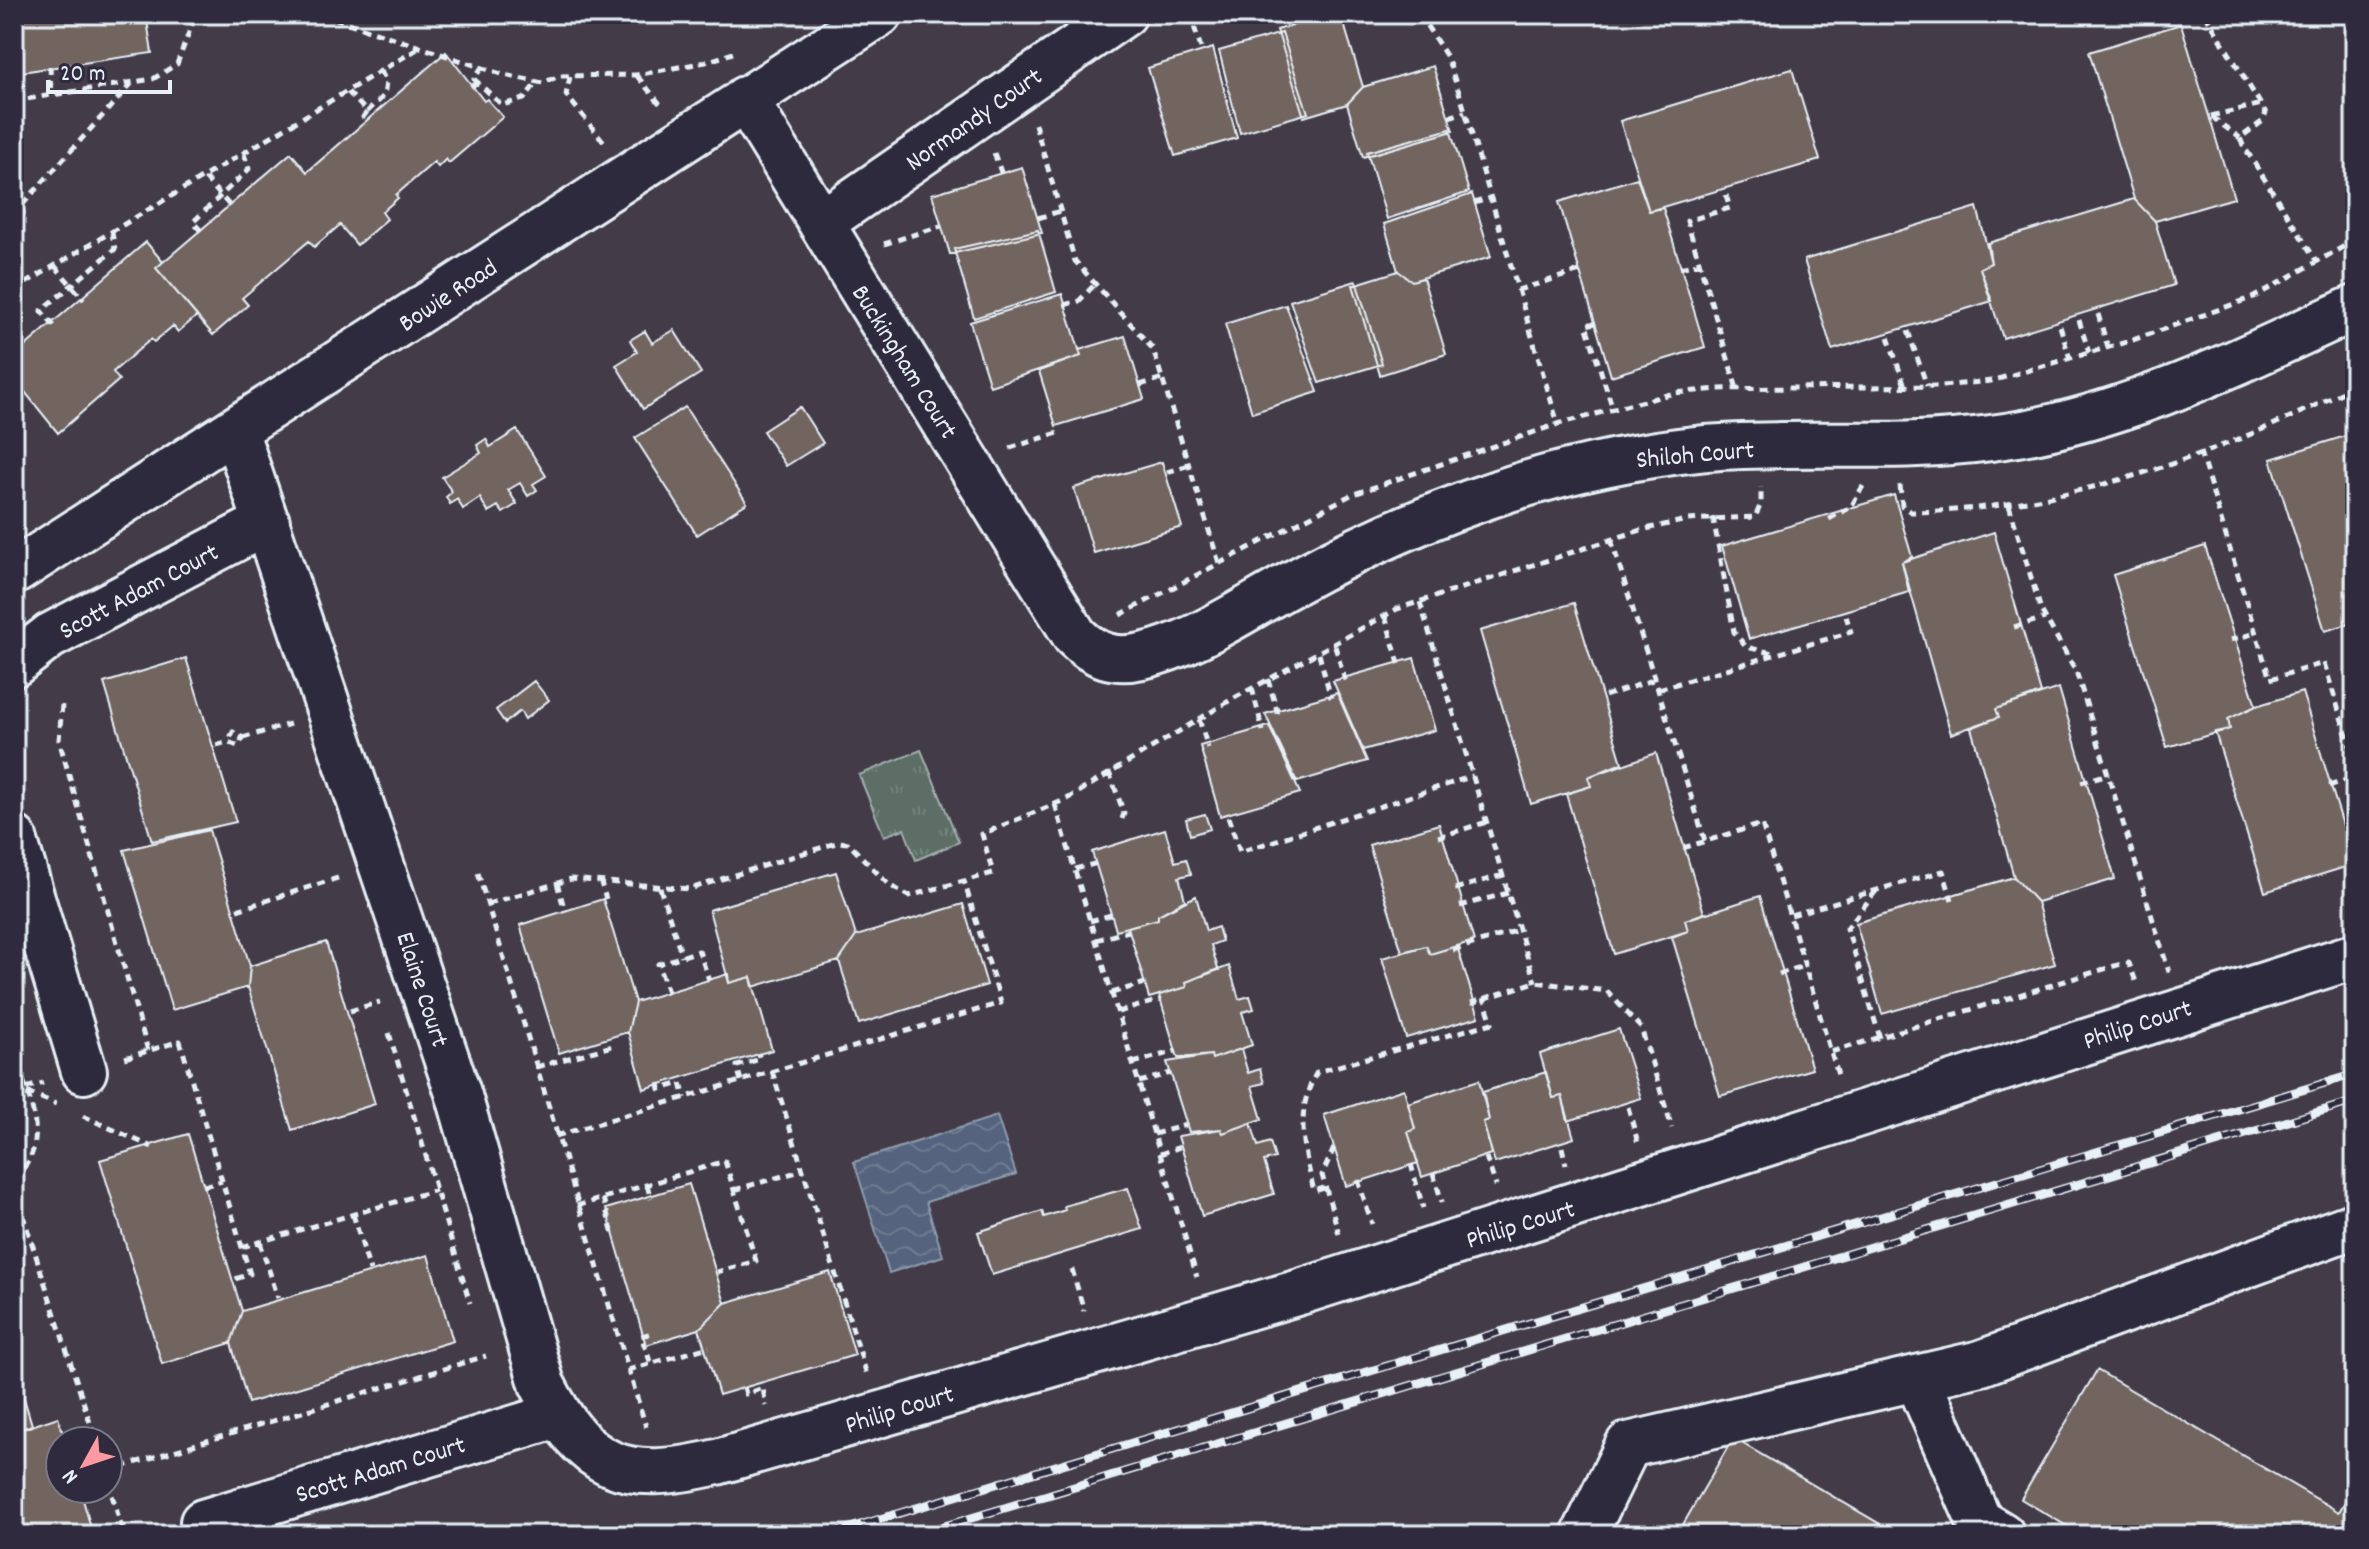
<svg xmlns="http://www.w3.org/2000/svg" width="2369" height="1549" font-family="Dekko,sans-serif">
<defs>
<pattern id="park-tufts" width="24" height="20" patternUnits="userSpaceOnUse" patternTransform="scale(2)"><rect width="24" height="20" fill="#5b6e66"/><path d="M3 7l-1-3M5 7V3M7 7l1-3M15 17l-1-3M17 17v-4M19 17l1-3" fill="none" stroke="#73837d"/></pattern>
<pattern id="water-waves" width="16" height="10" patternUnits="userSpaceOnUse" patternTransform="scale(2)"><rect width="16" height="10" fill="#54647e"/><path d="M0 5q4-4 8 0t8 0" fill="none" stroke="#6d7b91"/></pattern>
</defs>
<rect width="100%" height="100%" fill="#433c48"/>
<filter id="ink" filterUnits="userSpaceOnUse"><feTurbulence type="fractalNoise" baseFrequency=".0125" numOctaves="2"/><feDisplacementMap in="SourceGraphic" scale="16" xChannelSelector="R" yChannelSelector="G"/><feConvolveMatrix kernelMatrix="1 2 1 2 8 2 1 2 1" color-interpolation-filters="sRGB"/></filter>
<g filter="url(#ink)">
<path fill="url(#park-tufts)" stroke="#a2b0af" stroke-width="2" d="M921 750 959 842 916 860 904 829 884 836 859 775Z"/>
<path fill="url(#water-waves)" stroke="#8f9caf" stroke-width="2" d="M997 1116 1016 1174 926 1202 943 1256 889 1273 854 1162Z"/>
<path fill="#726560" stroke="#e8f1f8" stroke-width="2" d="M14 14H146L152 53 14 73Z
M1330 14H1341L1363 87 1347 104 1304 117 1277 30Z
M2181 24 2234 198 2155 221 2134 199 2089 52Z
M1282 33 1308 113 1240 133 1219 51Z
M1213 48 1237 138 1175 156 1148 68Z
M446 52 484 101 487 99 503 117 449 163 446 159 438 167 434 162 396 195 398 198 382 212 387 219 357 245 340 225 314 247 309 241 242 298 248 305 213 335 156 268 291 153 307 172Z
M1433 66 1453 131 1363 157 1347 104 1363 87Z
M1792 69 1820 160 1649 211 1620 121Z
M1450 129 1469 192 1387 219 1367 152Z
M1022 167 1042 233 950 254 932 194Z
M1637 178 1649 211 1663 208 1705 347 1611 376 1559 202Z
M1472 194 1491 257 1412 281 1398 271 1384 224Z
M2134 199 2155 221 2174 285 2003 338 1980 268 1991 263 1988 243Z
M1977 207 1991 263 1980 268 1992 301 1832 350 1804 260Z
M1038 230 1056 292 974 318 954 249Z
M146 242 163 262 156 268 197 316 178 332 173 326 154 342 151 339 113 372 119 380 58 433 17 382 14 384V356Z
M1398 271 1412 281 1423 278 1446 354 1380 375 1353 285Z
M1356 281 1382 364 1319 383 1290 301Z
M1062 294 1081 356 990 386 970 322Z
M1286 305 1318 392 1252 413 1225 324Z
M674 330 701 373 643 409 616 365 637 352 630 340 645 331 652 343Z
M1125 336 1144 399 1056 426 1039 371 1081 356 1079 350Z
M685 407 747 503 697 535 635 438Z
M800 407 823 443 786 466 763 431Z
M517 430 546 476 533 484 537 490 528 496 520 483 508 490 517 504 503 513 498 506 488 512 480 498 463 509 457 499 450 504 446 497 452 492 442 477 481 453 477 445 486 439 490 447Z
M2355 433V622L2325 631 2271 459Z
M1162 462 1182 527 1094 553 1074 488Z
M1894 495 1912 557 1902 562 1909 592 1749 639 1722 546Z
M1994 532 2041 693 1996 709 1999 717 1951 734 1902 562Z
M2205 546 2256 706 2228 719 2230 729 2167 747 2113 575Z
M1574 603 1622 763 1588 777 1591 786 1531 804 1480 631Z
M186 658 236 822 152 841 104 683Z
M1414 658 1435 730 1363 750 1333 681Z
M534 681 549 700 525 719 520 711 505 723 496 710Z
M2059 688 2115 879 2037 902 2014 877 1971 728 1999 717 1996 709Z
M2302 692 2355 864 2265 892 2215 732 2230 729 2228 719 2256 706Z
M1337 693 1367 761 1297 782 1265 714Z
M1269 726 1300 793 1220 816 1200 746Z
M1656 753 1704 913 1685 920 1688 931 1614 954 1566 794 1591 786 1588 777Z
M1205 814 1210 829 1190 835 1186 819Z
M1439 824 1474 941 1430 954 1426 946 1402 952 1369 845Z
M1165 829 1175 862 1186 859 1191 874 1179 877 1185 900 1158 915V919L1116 930 1092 852Z
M209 830 250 966 248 987 172 1010 124 850Z
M836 872 856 936 839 961 753 987 751 977 729 983 709 910Z
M2014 877 2037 902 2055 964 1882 1014 1856 923Z
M1196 896 1206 931 1218 927 1222 941 1211 945 1218 969 1186 982 1187 987 1149 998 1128 927 1158 919V915Z
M1760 896 1812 1069 1720 1096 1672 937 1688 931 1685 920Z
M603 899 635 1002 628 1032 559 1053 520 925Z
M963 904 987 985 859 1024 839 961 856 936Z
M326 942 375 1104 292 1130 248 987 250 966Z
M1426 946 1430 954 1457 946 1479 1017 1406 1038 1382 958Z
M1229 966 1239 999 1250 996 1254 1009 1242 1012 1252 1045 1212 1059 1211 1055 1178 1058 1159 995 1187 987 1186 982Z
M728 974 729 983 751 977 772 1050 644 1089 628 1032 635 1002Z
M1619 1029 1641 1098 1568 1121 1562 1096 1553 1098 1540 1054Z
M1241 1049 1248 1073 1260 1069 1264 1083 1252 1086 1262 1119 1223 1133 1221 1129 1189 1132 1167 1062 1211 1055 1212 1059Z
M1546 1072 1553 1098 1562 1096 1574 1138 1495 1163 1483 1122 1489 1120 1483 1092Z
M1479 1080 1489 1120 1483 1122 1491 1154 1422 1177 1408 1132 1415 1129 1408 1103Z
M1404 1089 1415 1129 1408 1132 1418 1163 1346 1186 1324 1115Z
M1251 1123 1258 1146 1270 1142 1275 1158 1264 1161 1274 1194 1202 1216 1178 1136 1221 1129 1223 1133Z
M188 1134 242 1311 231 1343 162 1364 100 1160Z
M689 1184 725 1303 699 1329 646 1345 606 1209Z
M1128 1188 1142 1229 992 1275 978 1232 1042 1211 1044 1217 1065 1210 1064 1206Z
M428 1255 453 1341 248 1403 231 1343 242 1311Z
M830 1272 855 1355 719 1395 699 1329 725 1303Z
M14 1365 32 1425 14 1432Z
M2097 1370 2339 1512 2355 1484V1535H2082L2021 1499Z
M58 1417 65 1441H60V1489H80L93 1535H14V1432Z
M1733 1438 1899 1535H1677Z"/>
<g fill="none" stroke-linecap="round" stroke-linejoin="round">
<defs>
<path id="minor" d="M745 99 1075 636C1095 656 1115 662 1142 656 1196 644 1247 607 1295 582 1361 546 1428 516 1500 492 1567 470 1635 455 1706 448 1801 440 1897 451 1991 438 2119 422 2239 361 2355 308
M821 223 1124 14
M235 430 459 1096 542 1384C586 1470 623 1484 717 1462L1300 1292 2355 956
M14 572 879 14
M14 664 50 636 267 522
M14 838 84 1071
M1917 1378 1979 1521 2002 1535
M203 1522 558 1415
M1584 1535 1628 1445 1981 1363 2355 1225"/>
</defs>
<use href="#minor" stroke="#e8f1f8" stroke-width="50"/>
<path stroke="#e8f1f8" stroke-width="5" stroke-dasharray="8 6" stroke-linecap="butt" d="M321 14 504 75 543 83 559 76 636 75 706 62 733 53
M1190 14 1201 48
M1286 14 1289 23
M1419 14 1447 57 1462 101 1558 424
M2205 14 2266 113 2263 121 2240 138 2243 145 2317 262
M50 66 51 94
M482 67 474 79 502 105 524 99 537 82
M637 76 661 105
M570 77 566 95 604 142
M471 87 477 82
M348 92 367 112 363 117 365 125
M14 101 153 79 177 64 196 14
M367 112 384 96 386 82 381 71
M2211 116 2262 104
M1449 117 1465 112
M2212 117 2240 138
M1035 124 1075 261 1153 349 1219 563
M994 153 1002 175
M14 154 23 213 14 246
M205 178 230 206
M1726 195 1730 208 1687 221 1737 389
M1474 203 1491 198
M23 204 132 83
M1038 218 1060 211
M201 231 193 222 249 169 244 154
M884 244 941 226
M55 266 84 300
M1680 268 1700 263
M14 290 419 48
M1518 290 1580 271
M1064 305 1079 301 1095 284
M2098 314 2108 348
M2079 320 2089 353
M1596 323 1586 325 1613 409
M54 326 41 311 115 249 112 233
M2060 326 2070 359
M1908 331 1927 386
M1888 337 1905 386
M1140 385 1163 378
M1010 448 1058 433
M2200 452 2270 679 2324 663 2355 762
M1167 472 1189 465
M1900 485 1902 506 1911 512C2064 510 2219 455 2355 386
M2009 505 2041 610 2076 671 2169 972
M1713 517 1734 632 1746 647 1777 654
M1829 519 1851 507 1863 486
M1611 539 1705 841
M1420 602 1535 982
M1120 615 1351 495 1558 424 1674 393 1717 389 1942 386 1991 381 2130 341 2254 297 2350 243
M1385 616 1400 667
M2014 627 2045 618
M2230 640 2256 633
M1335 646 1346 683
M1319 654 1331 698
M1268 679 1278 714
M1252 688 1263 731
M1659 689 1851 632 1846 616
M1605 696 1656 679
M62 705 59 740 148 1051
M1199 719 1208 748
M243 738 290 724
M216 745 228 742 238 746 243 738 233 732 228 742
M1109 772 1124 813 1121 822
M2081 782 2109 774
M2329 786 2355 777
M1055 804 1197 1277
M1228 817 1240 852 1473 776
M1438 837 1487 822
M1683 848 1762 824 1838 1075
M1075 869 1098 863
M478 873 646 1427
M600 880 606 899
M557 883 565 911
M660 888 682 956
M1455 889 1503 875
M1876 891 1847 928 1880 1038
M488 904 571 879 690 889 839 842 848 843 889 885 909 896 993 873 982 834 1067 799 1229 701 1397 609 1641 530 1687 520 1755 517 1761 504V487
M1460 906 1508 893
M237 910 341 877
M1791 915 1943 871 1952 900
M1090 921 1114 914
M1096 940 1129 931
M1453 950 1519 930
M1779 974 1806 965
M668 992 658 964 699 951 709 980
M1112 993 1145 983
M1471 1003 1535 982 1607 991 1641 1028 1672 1128
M350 1011 380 1002
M1118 1012 1160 1000
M389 1033 470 1303
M1831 1052 2121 964 2129 963 2136 982
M14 1054C27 1096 55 1143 14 1178
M125 1058 180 1041 250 1274 232 1280
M1133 1063 1176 1051
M536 1067 609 1047 607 1042
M772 1071 867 1375
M741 1081 737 1066 760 1059 758 1053
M1139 1082 1171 1073
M659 1083 660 1089 681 1083 685 1098
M26 1088 43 1083
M27 1092 56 1104
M1628 1107 1638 1143
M83 1116 152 1147
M1154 1134 1186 1125
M556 1136 1001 1003 964 881
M1562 1147 1566 1165
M1334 1148 1322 1175 1339 1234
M1160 1154 1180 1147
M1486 1157 1496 1186
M1411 1164 1423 1208
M1433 1173 1442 1202
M1358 1180 1372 1224
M647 1185 651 1199
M204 1186 222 1181
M14 1188 96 1441
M1324 1188 1314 1191C1304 1150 1294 1111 1317 1072L1492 1023 1484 998
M734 1190 804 1170
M603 1198 612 1231 618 1229
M577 1206 725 1161 756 1261 717 1272
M353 1214 370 1271
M260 1242 278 1298
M242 1247 436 1190
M1072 1269 1084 1311
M649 1334 641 1336 651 1364
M628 1370 709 1347
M744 1387 746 1394 763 1388 766 1406
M108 1471 486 1356
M108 1482 124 1535"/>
<use href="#minor" stroke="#2f2a3d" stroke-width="44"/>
<defs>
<path id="rail" d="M827 1535 2355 1074
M915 1535 2355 1101"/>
</defs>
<use href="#rail" stroke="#e8f1f8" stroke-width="9"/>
<use href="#rail" stroke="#2f2a3d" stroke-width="6" stroke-dasharray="18" stroke-linecap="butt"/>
</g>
</g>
<g text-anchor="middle" stroke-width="7" stroke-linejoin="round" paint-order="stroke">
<g font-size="26" fill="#e8f1f8" stroke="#2f2a3d">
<text transform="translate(973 118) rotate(-35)" y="9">Normandy Court</text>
<text transform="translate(447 294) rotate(-33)" y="9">Bowie Road</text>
<text transform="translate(906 361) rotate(58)" y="9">Buckingham Court</text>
<text transform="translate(1695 453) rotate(-5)" y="9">Shiloh Court</text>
<text transform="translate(138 590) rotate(-28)" y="9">Scott Adam Court</text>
<text transform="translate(424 989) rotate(72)" y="9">Elaine Court</text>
<text transform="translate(2137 1023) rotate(-18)" y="9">Philip Court</text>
<text transform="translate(1520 1223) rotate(-17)" y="9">Philip Court</text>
<text transform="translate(899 1408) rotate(-17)" y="9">Philip Court</text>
<text transform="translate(380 1468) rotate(-17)" y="9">Scott Adam Court</text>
</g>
</g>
<rect width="2369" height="1549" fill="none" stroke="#2f2a3d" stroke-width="48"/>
<rect x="24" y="24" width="2321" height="1501" fill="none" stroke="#e8f1f8" stroke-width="3" filter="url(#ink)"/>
<g transform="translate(84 1465) rotate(230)"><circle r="38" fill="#2f2a3d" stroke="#797a88" stroke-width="2"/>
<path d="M0-6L14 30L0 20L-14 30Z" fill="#ff9aa2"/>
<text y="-12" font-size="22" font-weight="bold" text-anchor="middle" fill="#e8f1f8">N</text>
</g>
<path d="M48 80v12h122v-12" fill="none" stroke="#e8f1f8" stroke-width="4"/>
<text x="60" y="80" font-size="24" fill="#e8f1f8" stroke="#2f2a3d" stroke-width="6" paint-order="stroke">20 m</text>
</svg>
